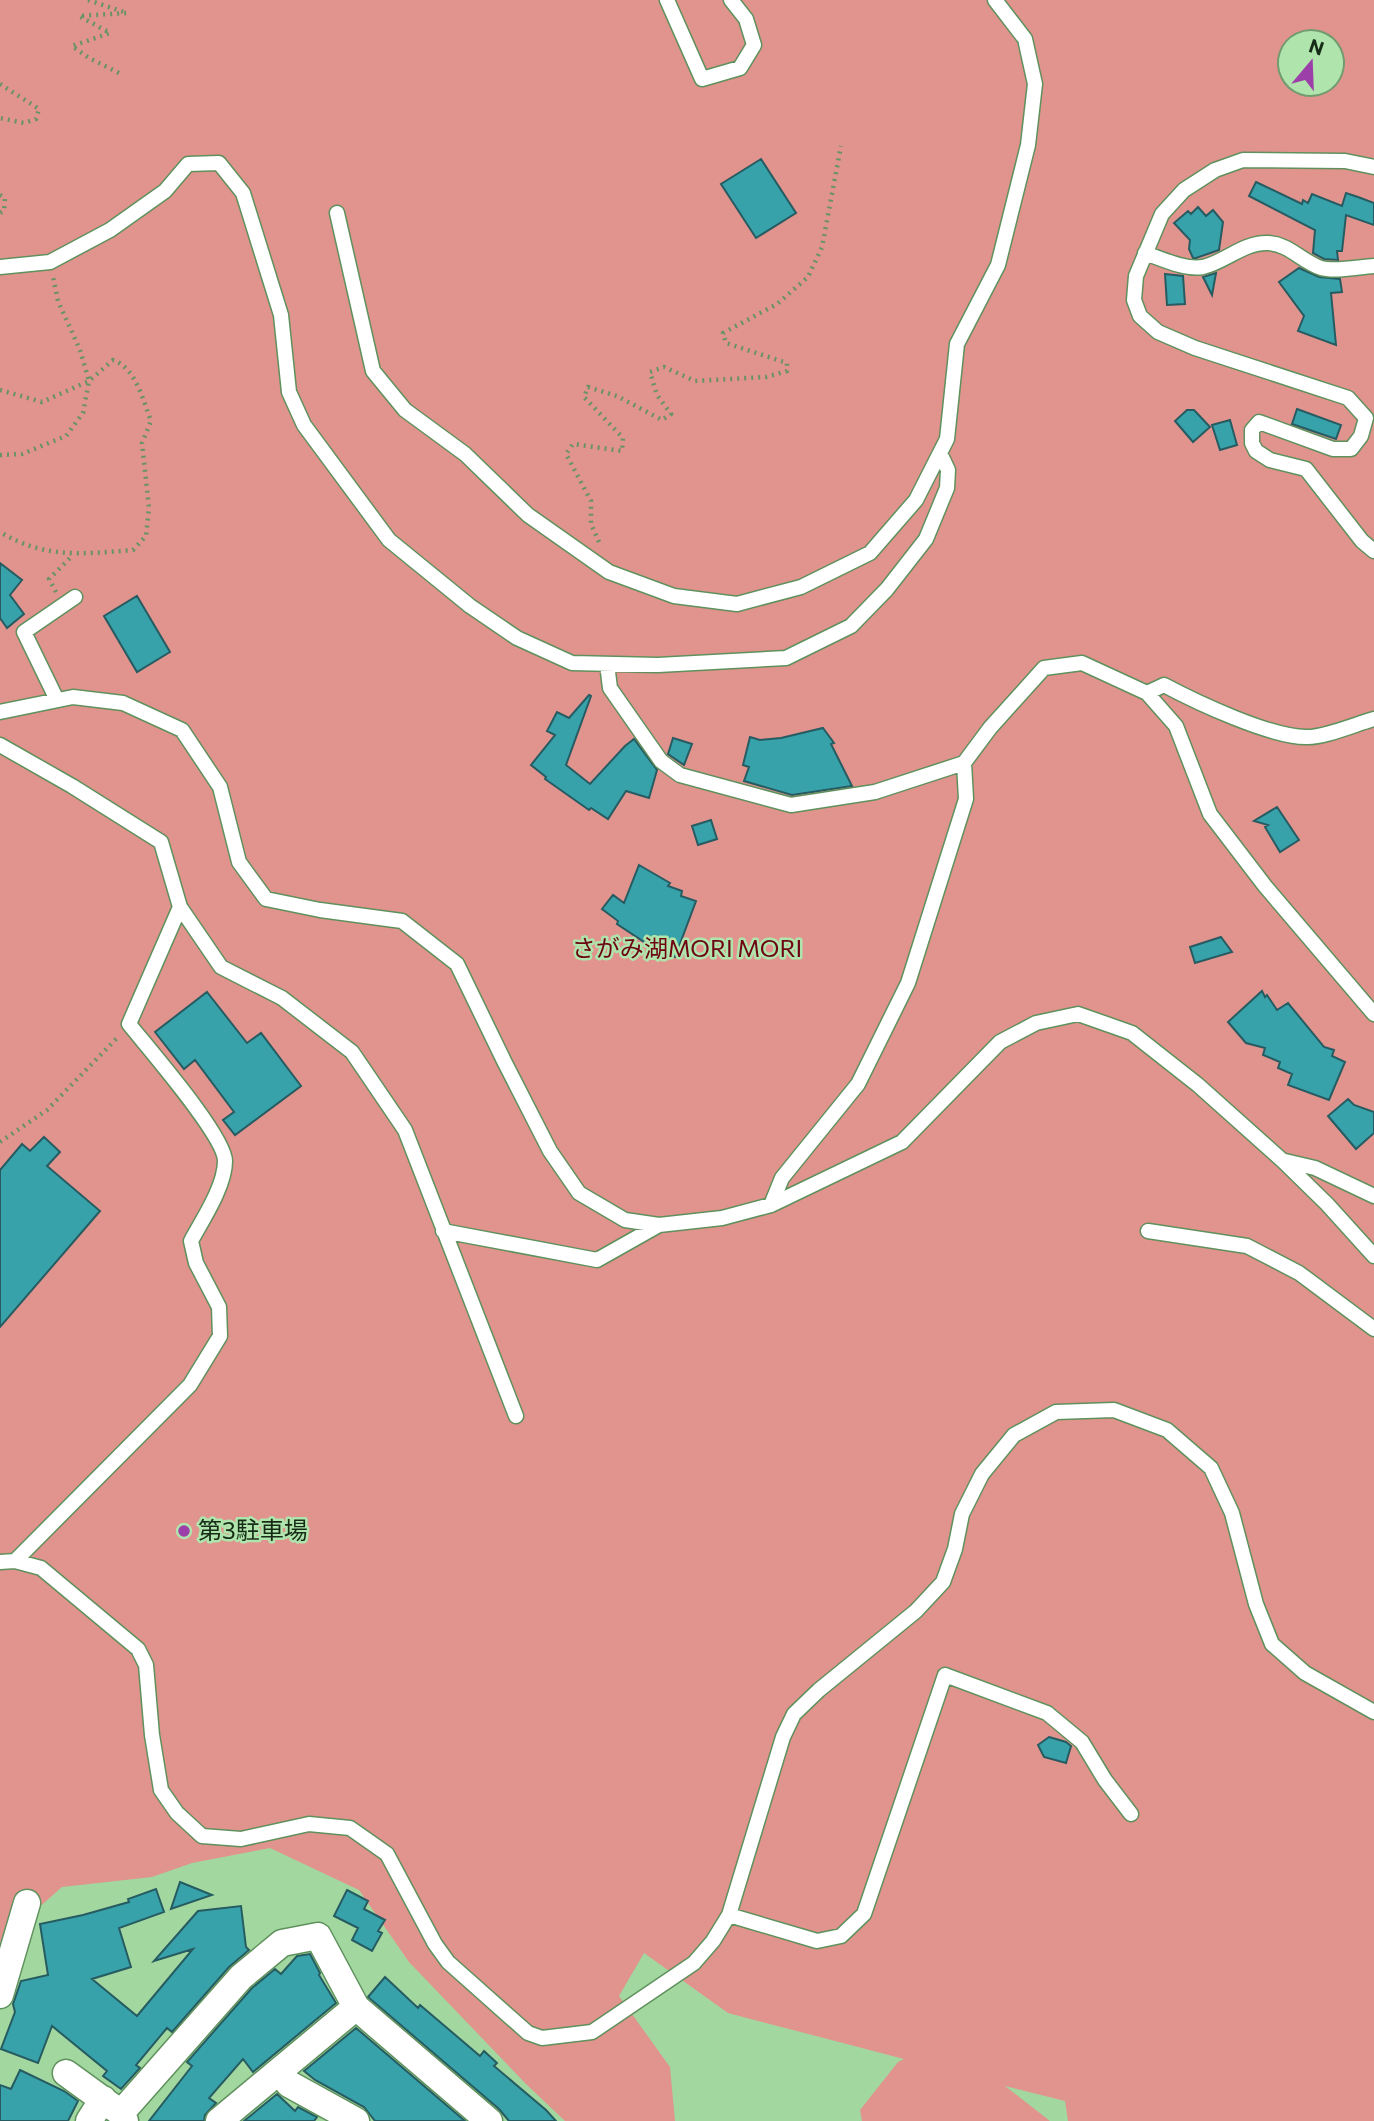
<svg xmlns="http://www.w3.org/2000/svg" width="1374" height="2121" font-family="Commissioner,'Noto Sans JP',sans-serif">
<rect width="100%" height="100%" fill="#a2d89f"/>
<path fill="#e1938e" fill-rule="evenodd" d="M0 0H1374V2121H1068L1065 2101 1005 2086 1050 2121H862L860 2110 898 2062 904 2059 728 2013 644 1953 619 1996 670 2067 675 2121H565L526 2084 409 1962 359 1890 270 1848 192 1863 152 1877 62 1887 0 1942ZM1290 42H1332V84H1290Z"/>
<path fill="#38a2ab" stroke="#265c61" stroke-width="2" d="M761 159 796 213 756 238 721 184Z
M1256 182 1302 204 1303 200 1308 203 1312 194 1342 206 1346 193 1358 197 1374 203V225L1346 215 1342 251H1337L1338 260 1324 259 1313 253 1315 230 1249 196Z
M1198 207 1206 216 1213 210 1223 222 1219 250 1196 258H1193L1189 249 1190 240 1174 223 1188 211 1191 214Z
M1299 268 1319 277 1340 279 1342 292 1331 293 1336 345 1298 331 1304 316 1279 282Z
M1216 273 1212 295 1203 277Z
M1165 274 1183 276 1185 304 1167 305Z
M1297 409 1341 425 1336 439 1292 424Z
M1187 410H1194L1210 427 1193 442 1175 421Z
M1230 420 1237 445 1220 450 1212 425Z
M0 563 22 580 10 595 24 614 7 628 0 618Z
M137 596 170 652 137 672 104 616Z
M589 695 591 696 566 765 590 784 625 746 634 739 657 770 649 798 626 791 608 819 591 808 589 810 545 779 546 777 531 765 555 735 547 731 557 712 569 718Z
M823 728 834 743 831 744 852 786 792 795 744 781 749 767 743 765 750 737 760 740 781 738Z
M673 738 692 744 684 765 668 754Z
M1277 807 1299 840 1280 852 1265 827 1268 825 1254 821Z
M711 820 717 839 698 845 692 826Z
M639 865 670 883 668 886 682 891 681 896 696 901 675 957 649 949 650 946 617 924 618 921 602 909 613 895 624 903Z
M1221 937 1232 952 1195 963 1190 947Z
M1262 991 1265 997 1267 995 1277 1010 1288 1003 1324 1047 1334 1050 1332 1056 1345 1062 1329 1100 1288 1085 1292 1074 1278 1068 1280 1062 1263 1055 1265 1048 1246 1043 1228 1022Z
M207 992 247 1043 261 1033 301 1086 235 1135 223 1120 234 1112 195 1060 184 1069 155 1032Z
M1348 1099 1354 1105 1374 1112V1133L1356 1149 1328 1116Z
M44 1137 60 1152 47 1166 100 1211 0 1327V1170L22 1144 30 1151Z
M1049 1737 1066 1742 1071 1746 1066 1763 1044 1757 1038 1745Z
M180 1882 212 1895 171 1909Z
M156 1889 164 1912 119 1928 131 1967 92 1979 137 2016 193 1949 154 1961 198 1911 241 1906 246 1947 249 1950 229 1967 172 2032 167 2028 136 2065 140 2068 121 2089 103 2076 107 2071 52 2026 38 2063 1 2049 15 2012 13 2004 21 1981 48 1975 40 1924 83 1915 129 1902 128 1899Z
M347 1890 368 1901 364 1909 385 1920 378 1931 382 1933 372 1951 352 1940 358 1928 334 1916Z
M310 1954 320 1973 319 1975 336 2003 253 2072 243 2059 209 2098 216 2103 205 2115 204 2121H149L192 2066 187 2062 252 1988 275 1969 281 1974 297 1956Z
M385 1977 418 2008 420 2005 480 2056 484 2051 497 2063 494 2066 546 2110 556 2121H509L499 2109 368 1997Z
M356 2028 465 2121H375L364 2107 315 2080 304 2071Z
M20 2070 64 2091 78 2101 68 2121H0V2085L11 2089Z
M277 2094 295 2111 298 2107 317 2117 314 2121H244Z"/>
<g fill="none" stroke-linecap="round" stroke-linejoin="round">
<defs>
<path id="service" d="M667 0 702 79 740 68 754 45 746 19 731 0
M1374 167 1345 161 1243 160 1215 170 1184 190 1162 214 1136 276 1134 300 1140 316 1158 332 1195 348 1348 398 1366 418 1361 436 1351 449H1333L1259 422 1252 430V443L1256 451 1270 460 1306 469 1362 541 1374 551
M337 213 373 371 405 410 465 454 528 515 609 572 674 596 737 604 801 587 870 553 916 500 947 439 957 344 998 265 1028 145 1035 84 1025 39 995 0
M1145 253C1162 259 1185 270 1203 267 1225 262 1244 242 1268 243 1289 244 1301 261 1321 268 1335 272 1358 267 1374 266
M0 267 50 262 110 230 165 191 188 164 219 163 243 193 281 315 289 392 304 425 389 540 470 606 517 638 572 663 658 665 786 658 851 626 887 589 926 539 947 488 948 470 940 453
M607 664 610 688 661 761 680 775 791 805 875 792 964 763 990 728 1044 668 1082 663 1147 693 1176 726 1210 814 1265 886 1374 1014
M1147 693 1164 685C1196 702 1270 737 1306 737 1323 738 1356 724 1374 719
M57 700 24 632 75 597
M0 712 73 697 123 703 182 730 220 787 239 862 266 899 320 910 402 921 457 964 504 1061 550 1151 579 1193 625 1220 659 1225 722 1218 771 1205 902 1142 1000 1042 1036 1023 1078 1014 1132 1033 1198 1085 1283 1161 1327 1204 1374 1256
M0 745 72 786 161 842 180 907 221 967 282 998 352 1052 405 1130 516 1416
M1285 1161 1315 1168 1374 1196
M771 1205 782 1178 858 1084 908 983 966 799 964 763
M443 1231 597 1260 659 1225
M1148 1231 1247 1246 1299 1273 1374 1329
M15 1561 190 1385 220 1336 219 1307 196 1263 191 1241C203 1219 225 1186 225 1161 225 1136 148 1048 129 1024L180 907
M0 1562 15 1561 41 1568 138 1649 146 1665 152 1735 161 1790 177 1813 202 1836 241 1839 309 1824 350 1828 387 1854 435 1944 448 1962 528 2033 542 2038 592 2032 694 1963 713 1941 729 1915 783 1737 794 1714 819 1690 916 1611 943 1582 955 1549 962 1514 982 1474 1014 1435 1056 1412 1114 1410 1167 1430 1211 1468 1232 1513 1256 1604 1272 1644 1305 1673 1374 1712
M729 1915 817 1941 841 1936 864 1914 945 1675 1047 1713 1082 1742 1105 1780 1131 1814"/>
<path id="minor" d="M0 1995 27 1903
M279 2072 289 2084 356 2121
M66 2073 121 2113 125 2121
M121 2113 241 1977 282 1943 318 1936 356 2007 489 2121
M89 2121 103 2099
M219 2121 356 2007"/>
</defs>
<use href="#service" stroke="#5f915d" stroke-width="17"/>
<use href="#minor" stroke="#5f915d" stroke-width="29"/>
<path stroke="#699267" stroke-width="4.5" stroke-dasharray="2 5" stroke-linecap="butt" d="M88 0 127 13 79 16 110 33 72 46 89 58 119 73
M0 84 39 109 36 119 24 123 0 118
M0 195 5 198 4 211 0 213
M0 390 42 402 89 381 113 360C136 368 143 400 151 421L142 443 149 508 146 536 133 550C83 554 45 559 0 532
M0 455 22 454 66 436 83 413 89 381 80 350 58 301 53 277
M599 542 591 524V501L566 454 573 444 622 451 623 438 584 397 588 387 617 396 662 420 671 414 657 395 650 372 664 367 695 381 766 377 787 371V363L726 343 723 333 777 304 808 277 822 247 841 146
M56 592 49 579 72 556
M0 1142 47 1110 119 1036"/>
<use href="#service" stroke="#fff" stroke-width="14"/>
<use href="#minor" stroke="#fff" stroke-width="26"/>
</g>
<circle fill="#9d3fa8" stroke="#afe5ac" stroke-width="2.5" cx="184" cy="1531" r="7"/>
<g text-anchor="middle" stroke-width="5" stroke-linejoin="round" paint-order="stroke">
<g font-size="24" fill="#6e0412" stroke="#afe5ac">
<text x="687" y="957">さがみ湖MORI MORI</text>
</g>
<g font-size="24" fill="#172c16" stroke="#afe5ac" text-anchor="start">
<text x="198" y="1539">第3駐車場</text>
</g>
</g>
<g transform="translate(1311 63) rotate(19)"><circle r="33" fill="#afe5ac" stroke="#729b70" stroke-width="2"/>
<path d="M0-5L12 26L0 18L-12 26Z" fill="#9d3fa8"/>
<text y="-10" font-size="19" font-weight="bold" text-anchor="middle" fill="#172c16">N</text>
</g>
</svg>
